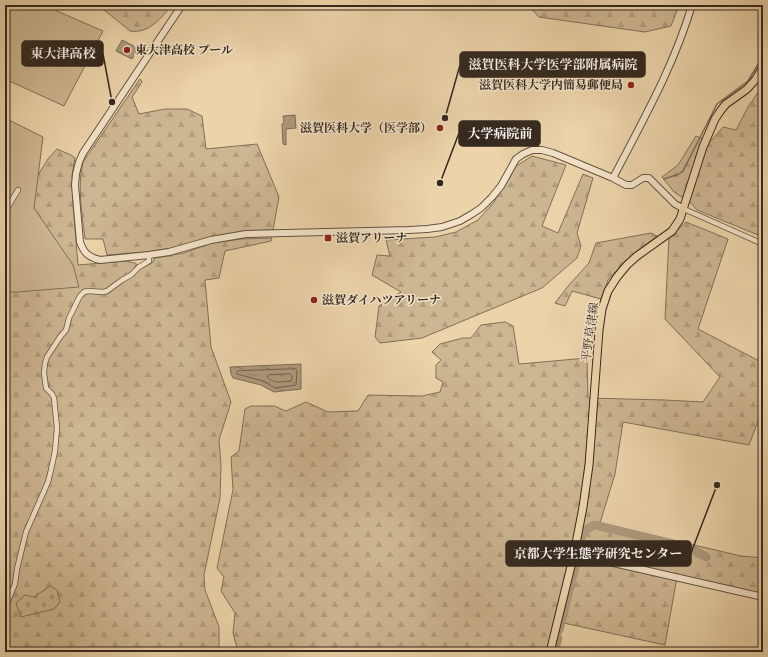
<svg xmlns="http://www.w3.org/2000/svg" width="768" height="657" font-family="'Gentium Book Plus','Noto Serif JP',serif">
<defs>
<pattern id="forest-firs" width="22" height="20" patternUnits="userSpaceOnUse"><rect width="22" height="20" fill="#cdb692"/><path d="M5 1l3.5 6h-7zM16 11l3.5 6h-7z" fill="#b19c7d"/></pattern>
<pattern id="cemetery-stones" width="16" height="16" patternUnits="userSpaceOnUse"><rect width="16" height="16" fill="#cdb692"/><path d="M2 7V4a2 2 0 0 1 4 0v3zM10 15v-3a2 2 0 0 1 4 0v3z" fill="#b19c7d"/></pattern>
<pattern id="water-ripples" width="26" height="14" patternUnits="userSpaceOnUse"><rect width="26" height="14" fill="#ad997b"/><path d="M2 4q2-2 4 0t4 0M15 11q2-2 4 0t4 0" fill="none" stroke="#8e7d64"/></pattern>
</defs>
<rect width="100%" height="100%" fill="#ecd3aa"/>
<filter id="stains"><feTurbulence type="fractalNoise" baseFrequency=".005" numOctaves="4"/><feColorMatrix values="0 0 0 0 .2 0 0 0 0 .09 0 0 0 0 .02 0 0 0 .5 -.17"/></filter>
<radialGradient id="worn" r=".72"><stop offset=".6" stop-color="#630" stop-opacity="0"/><stop offset="1" stop-color="#630" stop-opacity=".3"/></radialGradient>
<path fill="url(#forest-firs)" stroke="#807058" d="M98 5H172C161 18 149 34 130 31Z
M528 5H679L671 26 645 32 539 17Z
M140 79 142 82 132 97 139 114 165 109H187L202 116 206 149 257 144 279 197 273 230 246 231 215 236 173 248 146 252 107 255 103 239H85C82 213 77 187 83 162Z
M763 85V237L697 210 691 203 674 192 662 177 678 165 696 136 710 142 723 127 736 130 748 107Z
M57 149 71 155 75 158 72 176 73 204 78 265 125 261 135 263 142 268 152 263 155 258 184 253 212 243 241 239 272 238 271 241 225 251 219 278 205 280 211 347 231 402 219 440 221 465 220 498 204 575 205 590 219 627V652H5V213L25 196 48 159Z
M532 156 566 165 542 226 558 233 583 174 593 178 577 233 581 246 577 258 542 288 422 338 380 343 375 337 379 306 401 292 372 275 377 255 390 256 386 240 435 237 456 232 478 220 494 202 515 167Z
M686 222 728 239 698 329 763 363V419H759L749 445 623 422 615 474 600 523 741 556 763 558V597L677 577 665 645 559 622 551 652H238L233 633 235 613 221 591 224 577 217 568 233 490 231 457 239 451 245 409 251 406H274L286 411 306 402 328 412 358 411 368 395 422 396 440 392 443 382 436 378V365L441 360 432 352 440 344 463 338H471L481 325 505 322 513 326 519 364 587 358 588 398 665 400 703 402 720 377 665 319 669 238Z
M651 233 657 236 624 262 608 280 601 299 572 291 565 306 555 303 569 285 589 263 596 243Z"/>
<path fill="url(#cemetery-stones)" stroke="#807058" d="M50 586 57 590 60 602 54 609 21 617 16 603 25 595 34 597Z"/>
<path fill="#cdb692" stroke="#807058" d="M5 5H43L103 31 64 106 5 79Z
M5 118 43 137 34 208 73 265 79 287 17 292H5Z"/>
<path fill="url(#water-ripples)" stroke="#7d6c56" d="M122 40 138 48 132 59 116 51Z
M295 115 296 128 286 129V145L283 144 282 124 284 123 283 116Z
M301 364V389L274 392 261 385 233 378 231 374 230 367Z"/>
<g fill="none" stroke-linecap="round" stroke-linejoin="round">
<path stroke="#70614d" stroke-width="1" d="M296 369 297 371 296 385 275 388 263 381 237 374 236 373 238 371Z
M290 374 292 376V380L290 381C280 382 275 384 267 377L269 375Z"/>
<path stroke="#7d6c56" stroke-width="1.5" d="M664 179 679 174 683 171 717 104 748 81 763 56"/>
<path stroke="#ad997b" stroke-width="9" d="M578 550 583 531 595 525 690 548 706 557
M559 630 577 559
M554 652 558 638"/>
<defs>
<path id="minor" d="M684 209 763 244
M5 212 18 190
M5 606 8 601 15 584 17 569 26 532 48 482 51 470 55 451 57 428 54 398 52 394 46 388 44 373 45 363 47 357 60 337 66 330 69 318 80 296 84 292 88 291 103 292 107 291 122 280 131 275 139 267 149 261V255"/>
<path id="tertiary" d="M182 5 83 153 79 162 76 174 75 185 80 242C84 253 88 257 100 260L149 255 169 252 211 240 246 234 409 230 427 229 442 227 460 221 472 214 481 208 492 197 501 186 516 159 523 154 532 150H542L553 153 613 178 626 185H632L643 178H649L675 204 684 209
M613 178C642 122 674 66 692 5
M574 554 763 597"/>
<path id="primary" d="M550 652 574 554 583 507 589 465 599 330 602 309 608 291 617 277 627 265 637 256 672 231 680 219 703 147 715 119 721 110 726 104 747 89 756 79 763 67"/>
</defs>
<use href="#minor" stroke="#625442" stroke-width="6"/>
<use href="#tertiary" stroke="#625442" stroke-width="8"/>
<use href="#primary" stroke="#34291f" stroke-width="9"/>
<use href="#minor" stroke="#f3e2c8" stroke-width="4.5"/>
<use href="#tertiary" stroke="#f3e2c8" stroke-width="6"/>
<use href="#primary" stroke="#ecd3aa" stroke-width="7"/>
</g>
<g fill="#8f2418" stroke="#f3e2c8" stroke-width="1.5">
<circle cx="127" cy="50" r="4"/>
<circle cx="631" cy="85" r="4"/>
<circle cx="440" cy="128" r="4"/>
<rect x="324" y="234" width="8" height="8" rx="2"/>
<circle cx="314" cy="300" r="4"/>
</g>
<g text-anchor="middle" stroke-width="3" stroke-linejoin="round" paint-order="stroke">
<g font-size="12" font-weight="bold" fill="#34291f" stroke="#f3e2c8" text-anchor="start">
<text x="135" y="54">東大津高校 プール</text>
<text x="623" y="89" text-anchor="end">滋賀医科大学内簡易郵便局</text>
<text x="432" y="132" text-anchor="end">滋賀医科大学（医学部）</text>
<text x="336" y="242">滋賀アリーナ</text>
<text x="322" y="304">滋賀ダイハツアリーナ</text>
</g>
<g font-size="12" fill="#34291f" stroke="#f3e2c8">
<text transform="translate(590 332) rotate(-82)" y="4">平野草津線</text>
</g>
</g>
<path fill="none" stroke="#34291f" stroke-width="1.5" d="M112 102L103 54M445 118L460 65M440 183L459 133M717 485L691 553"/>
<g fill="#34291f" stroke="#f3e2c8" stroke-width="1.5">
<circle cx="112" cy="102" r="4"/>
<circle cx="445" cy="118" r="4"/>
<circle cx="440" cy="183" r="4"/>
<circle cx="717" cy="485" r="4"/>
</g>
<g fill="#34291f" stroke="#34291f" stroke-width="1.5">
<rect x="22" y="41" width="81" height="25" rx="4"/>
<rect x="460" y="52" width="185" height="25" rx="4"/>
<rect x="459" y="121" width="81" height="25" rx="4"/>
<rect x="506" y="541" width="185" height="25" rx="4"/>
</g>
<g font-size="13" text-anchor="middle" font-weight="bold" fill="#fff">
<text x="63" y="58">東大津高校</text>
<text x="553" y="69">滋賀医科大学医学部附属病院</text>
<text x="500" y="138">大学病院前</text>
<text x="598" y="558">京都大学生態学研究センター</text>
</g>
<rect width="768" height="657" fill="none" stroke="#ecd3aa" stroke-width="20"/>
<rect x="6" y="6" width="756" height="645" fill="none" stroke="#34291f" stroke-width="2"/>
<rect x="10" y="10" width="748" height="637" fill="none" stroke="#34291f"/>
<rect width="100%" height="100%" filter="url(#stains)"/>
<rect width="100%" height="100%" fill="url(#worn)"/>
</svg>
